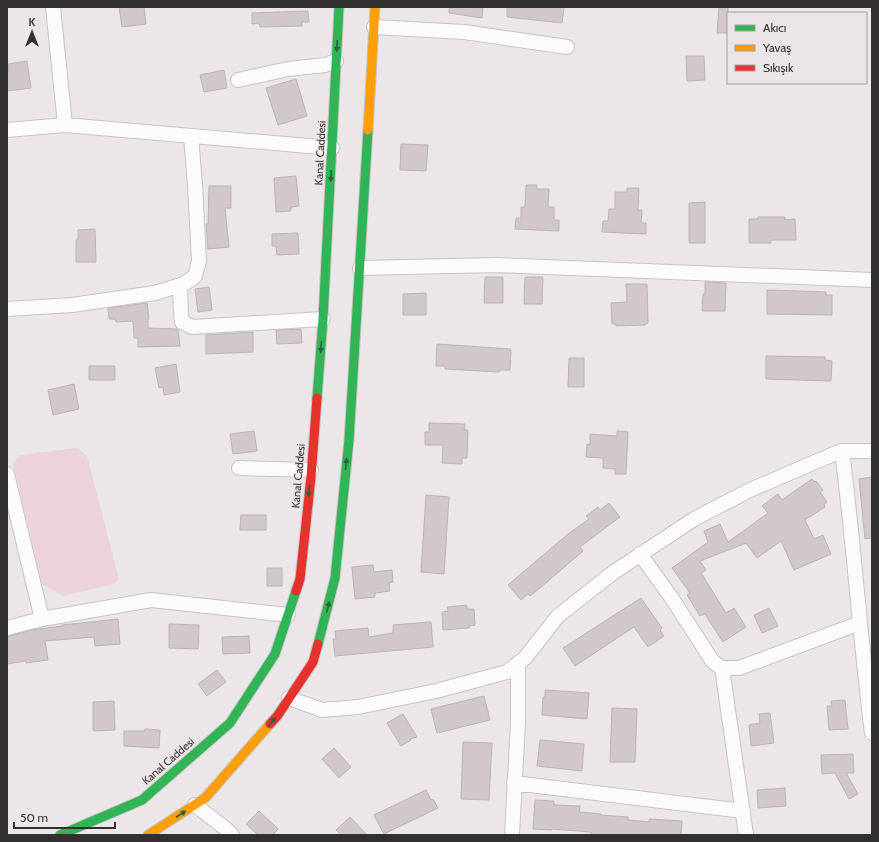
<svg xmlns="http://www.w3.org/2000/svg" width="879" height="842" font-family="Cabin,sans-serif">
<rect width="100%" height="100%" fill="#ebe6e8"/>
<path fill="#ecd2dd" d="M77 448 87 456 119 579 114 584 63 596 42 584 13 463 21 455Z"/>
<path fill="#d2c7cc" stroke="#b8b4b5" d="M119 7H144L146 24 122 27Z
M449 7H483L482 18 449 13Z
M507 7H564L562 23 507 17Z
M719 7H728V33H717Z
M308 11 309 22H302V26L260 27 259 23 252 24V13Z
M686 56H704L705 80 687 81Z
M27 61 31 88 7 91V71H9L8 64Z
M224 70 227 88 204 92 200 75Z
M296 79 307 116 278 125 266 88Z
M401 144 428 145 426 171 400 170Z
M296 176 299 206 291 207V211L276 212 274 178Z
M526 185H537V189H549L548 207H554V220H559V231L515 229 516 218H521V207H525Z
M209 186H231V208H225L229 247 208 249 206 224H208Z
M627 188H639L638 210H642L641 223H646V234L602 232 603 221H608L609 209H615V192H627Z
M705 202V243H689V203Z
M758 217H785V220L795 219 796 240H771V243H749V219H758Z
M95 229 96 262H76V240H78V230Z
M298 233 299 254 277 255 276 246H272V234Z
M485 277H503V303H484Z
M525 277H543L542 304H524Z
M705 282 726 283 725 311H702L703 294H705Z
M626 284H647L648 323 645 324V325L616 326V324H612L611 303 627 302Z
M209 287 212 310 198 312 195 289Z
M767 290 826 292V295H832V315L767 314Z
M426 293V315H403V294Z
M147 303 149 319H148V328L177 329 178 330 180 346 138 347V338H134L133 321 116 322 115 319H109L108 308Z
M301 329 302 343 277 344 276 330Z
M253 332V352L206 354V335Z
M437 344 511 349 510 370H500L499 372 445 369V366H436Z
M766 356 825 357V360L832 361 831 381 766 379Z
M569 358H584V387H568Z
M176 364 180 392 164 395 163 387 159 388 155 368Z
M89 366H115V380H89Z
M74 384 79 409 53 415 48 390Z
M429 423 465 424 464 430H468L467 458H462V464L442 463 443 445H425V432H429Z
M254 431 257 451 233 454 230 434Z
M617 431 628 432 626 474H615V469L603 468V458L586 457 587 444 590 445V434L617 436Z
M872 477V538L865 539 859 479Z
M812 479 815 482 816 481 823 490 820 492 827 502 824 504 825 507 805 520 814 539 823 535 831 554 794 570 781 541 757 558 746 543 700 561 706 570 701 573 726 613 734 608 746 627 723 642 705 614 700 616 687 595 690 593 672 568 708 542 704 531 720 524 728 542 768 513 762 506 778 494 782 500Z
M426 495 449 497 444 574 421 572Z
M609 503 620 517 580 547 583 551 540 588 530 596 528 594 521 600 508 585 568 534 589 519 586 516 598 507 600 510Z
M241 515H266V530H240Z
M373 565 374 572 392 570 393 582 389 583 390 591 375 593V597L355 599 352 567Z
M267 568H282V586H267Z
M641 598 662 628 660 630 664 636 648 647 634 627 575 666 563 648Z
M467 605V609H474L475 625 469 626V628L443 630 442 612 448 611 447 607Z
M769 608 778 626 762 633 754 615Z
M118 619 120 644 95 646 94 637 45 641 48 660 26 663V661L7 664V637L31 630 62 626V625Z
M431 622 433 647 335 656 333 639H336L335 631 368 628 369 637 393 633V625Z
M169 624 199 625 198 649 169 648Z
M249 636 250 653 223 654 222 637Z
M217 670 226 682 207 696 198 684Z
M545 690 589 693 587 719 542 715 543 697H545Z
M484 696 490 720 437 733 431 709Z
M845 700 848 729 829 730 827 706H832L831 701Z
M114 701 115 730 93 731V702Z
M612 708 637 709 635 762H610Z
M770 713 774 743 751 746 749 725 760 723 759 714Z
M403 714 417 737 410 739 411 740 401 746 387 723Z
M145 729 160 730 159 748 124 746V731H144Z
M540 740 584 744 582 771 537 766Z
M463 742 492 743 489 800 461 799Z
M334 748 351 767 339 778 322 759Z
M853 754 854 773H846L858 794 849 799 835 773 822 774 821 755Z
M785 788 786 806 758 808 757 790Z
M426 790 431 800 433 799 438 808 384 834 374 815Z
M535 800 554 801V805L580 806 579 812 601 814V815L628 817V820L649 822V819L682 821 681 835H590L591 832 552 829V830L533 829Z
M259 811 278 829 273 835H258L246 824Z
M350 817 367 835H341L336 830Z"/>
<g fill="none" stroke-linecap="round" stroke-linejoin="round">
<defs>
<path id="street" d="M53 7 65 125
M374 27 464 32 567 47
M238 80 288 69 325 65 336 61
M7 130 65 125 332 148
M360 268 496 265 872 280
M180 286 181 314 182 322 192 327 323 319
M7 309 72 305 155 293 184 284 195 276 199 261 195 185 191 136
M842 451C854 544 860 639 872 733
M239 468 311 470
M7 474 42 619
M640 554 671 597 713 662 722 668H739L860 623
M7 628 42 619 151 600 288 615
M722 668 746 835
M289 698 322 710 358 707 436 691 507 672 525 658 558 616 614 572 694 519 750 490 836 453 842 451H872
M514 783 743 811
M195 805 226 829 232 835
M512 835 518 722V663"/>
<path id="fast" d="M317 398 323 319 339 7
M318 644 335 578 349 440 368 130
M60 835 142 800 230 723 275 654 296 591"/>
<path id="slow" d="M368 130 375 7
M148 835 205 798 270 724"/>
<path id="jam" d="M296 591 300 579 311 477 317 398
M270 724 278 715 313 662 318 644"/>
</defs>
<use href="#street" stroke="#c7c3c4" stroke-width="16"/>
<use href="#fast" stroke="#c7c3c4" stroke-width="11"/>
<use href="#slow" stroke="#c7c3c4" stroke-width="11"/>
<use href="#jam" stroke="#c7c3c4" stroke-width="11"/>
<use href="#street" stroke="#fcfbfc" stroke-width="14"/>
<use href="#fast" stroke="#30b455" stroke-width="9"/>
<use href="#slow" stroke="#ff9f0a" stroke-width="9"/>
<use href="#jam" stroke="#e5322d" stroke-width="9"/>
</g>
<defs><path id="oneway-solid" d="M-6-.8H1V-3.2L6.5 0L1 3.2V.8H-6Z"/></defs>
<g fill="#315e3e">
<use href="#oneway-solid" transform="translate(337 46) rotate(93)"/>
<use href="#oneway-solid" transform="translate(331 176) rotate(93)"/>
<use href="#oneway-solid" transform="translate(321 347) rotate(94)"/>
<use href="#oneway-solid" transform="translate(346 464) rotate(-85)"/>
<use href="#oneway-solid" transform="translate(309 491) rotate(96)"/>
<use href="#oneway-solid" transform="translate(328 607) rotate(-75)"/>
<use href="#oneway-solid" transform="translate(272 722) rotate(-49)"/>
<use href="#oneway-solid" transform="translate(181 814) rotate(-33)"/>
</g>
<g text-anchor="middle" stroke-width="3" stroke-linejoin="round" paint-order="stroke">
<g font-size="11" fill="#323031" stroke="#ece5e8">
<text transform="translate(320 153) rotate(-87)" y="4">Kanal Caddesi</text>
<text transform="translate(298 476) rotate(-85)" y="4">Kanal Caddesi</text>
<text transform="translate(168 761) rotate(-41)" y="4">Kanal Caddesi</text>
</g>
</g>
<rect width="879" height="842" fill="none" stroke="#323031" stroke-width="16"/>
<rect x="727" y="12" width="140" height="72" fill="#ece5e8" stroke="#a29d9f"/>
<rect x="735" y="25" width="20" height="6" fill="#30b455" stroke="#a29d9f"/>
<text x="763" y="32" font-size="12" fill="#323031">Akıcı</text>
<rect x="735" y="45" width="20" height="6" fill="#ff9f0a" stroke="#a29d9f"/>
<text x="763" y="52" font-size="12" fill="#323031">Yavaş</text>
<rect x="735" y="65" width="20" height="6" fill="#e5322d" stroke="#a29d9f"/>
<text x="763" y="72" font-size="12" fill="#323031">Sıkışık</text>
<g transform="translate(32 32)" stroke="#ece5e8" stroke-width="3" paint-order="stroke">
<path d="M0-3L7 15L0 10L-7 15Z" fill="#323031"/>
<text y="-6" font-size="11" font-weight="bold" text-anchor="middle" fill="#323031">K</text>
</g>
<path d="M14 822v6h101v-6" fill="none" stroke="#323031" stroke-width="2"/>
<text x="20" y="822" font-size="12" fill="#323031" stroke="#ece5e8" stroke-width="3" paint-order="stroke">50 m</text>
</svg>
